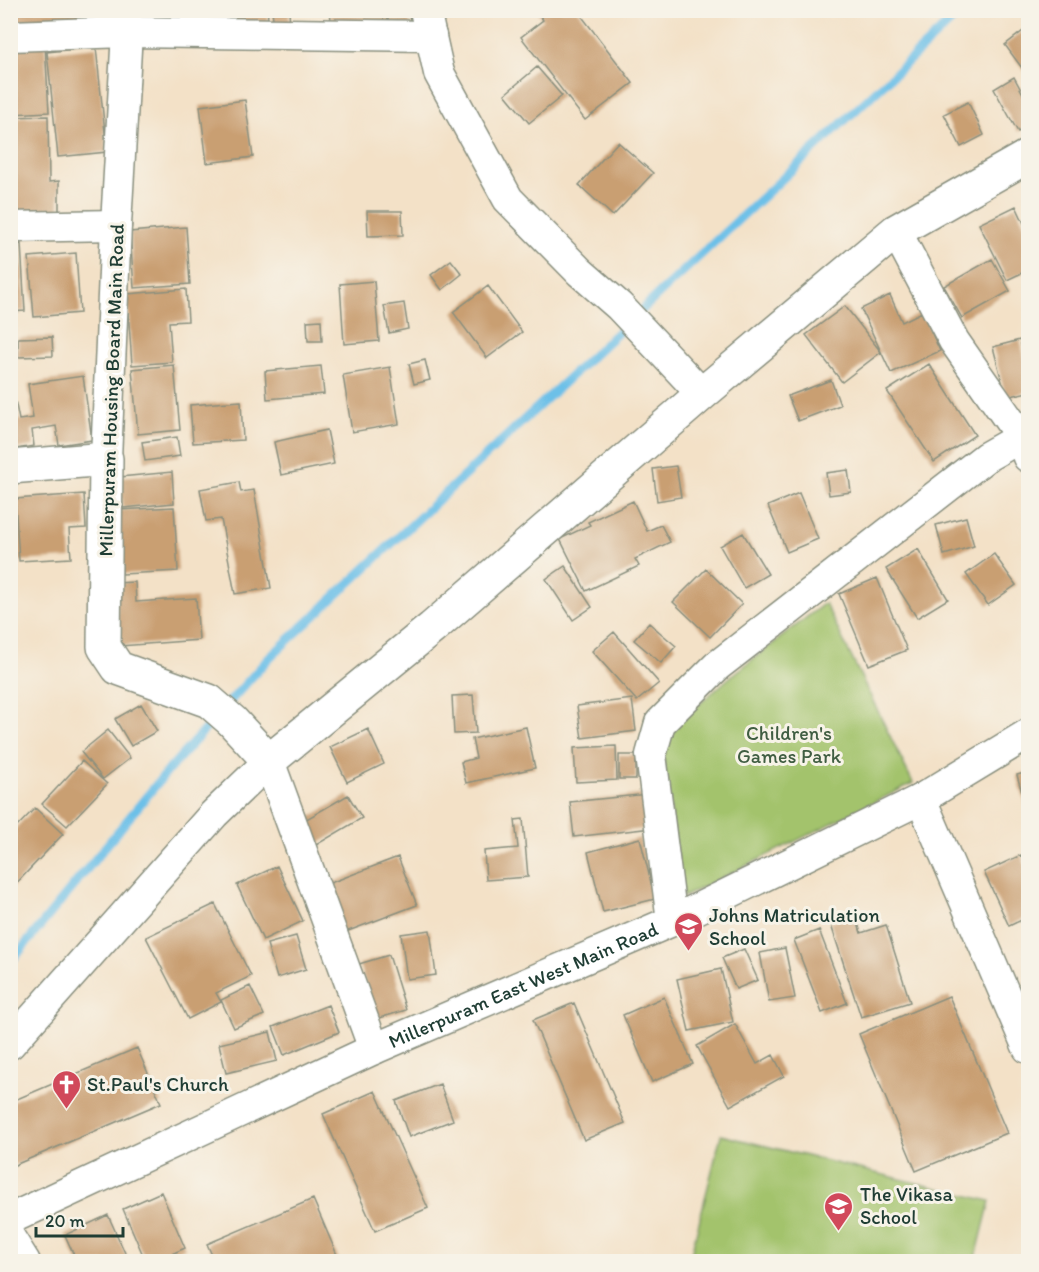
<svg xmlns="http://www.w3.org/2000/svg" width="1039" height="1272" font-family="Itim,sans-serif">
<rect width="100%" height="100%" fill="#f7f3e8"/>
<filter id="ink" filterUnits="userSpaceOnUse"><feTurbulence type="fractalNoise" baseFrequency=".0167" numOctaves="2"/><feDisplacementMap in="SourceGraphic" scale="12" xChannelSelector="R" yChannelSelector="G"/><feConvolveMatrix kernelMatrix="1 2 1 2 8 2 1 2 1" color-interpolation-filters="sRGB"/></filter>
<filter id="wash" filterUnits="userSpaceOnUse"><feTurbulence type="fractalNoise" baseFrequency=".008" numOctaves="4" result="noise"/><feDisplacementMap in="SourceGraphic" scale="24" xChannelSelector="R" yChannelSelector="G"/><feGaussianBlur stdDeviation="1.35" result="paint"/><feColorMatrix in="noise" values="0 0 0 0 0 0 0 0 0 0 0 0 0 0 0 0 0 1.4 0 .05"/><feComposite in="paint" operator="in"/></filter>
<g filter="url(#wash)">
<rect width="100%" height="100%" fill="#f3e1c7"/>
<path fill="#a3c36c" stroke="#618050" stroke-width="1.5" d="M825 603 913 783 683 897 663 756 671 729 729 678Z
M721 1135 990 1201 975 1261 704 1262 690 1258Z"/>
<g fill="none" stroke-linecap="round" stroke-linejoin="round">
<path stroke="#6cc0e8" stroke-width="9" d="M10 963 165 774 268 659 963 10"/>
</g>
<g id="blocks">
<path fill="#c99f72" d="M15 10H100L101 30 15 27Z
M131 10H184L185 27 133 31Z
M220 10H268L267 30 219 29Z
M272 10H289L290 26 274 28Z
M330 10H409L410 25 332 32Z
M536 10H577L633 83 585 120 521 37 543 20Z
M1027 28 1028 29V76L1005 45Z
M45 45 49 112 12 114 10 47Z
M96 47 107 152 58 157 47 52Z
M537 67 562 96 529 123 505 94Z
M1014 77 1028 103V126L1018 132 994 89Z
M245 100 253 157 207 163 200 106Z
M968 102 984 135 961 147 944 114Z
M48 116 49 182 59 181V216H10V117Z
M618 142 653 173 613 216 579 185Z
M1016 206 1028 232V270L1007 280 979 224Z
M367 211H402L403 235 368 236Z
M186 227 190 284 134 288 130 232Z
M21 244 25 311 10 312V245Z
M76 253 80 313 34 317 29 257Z
M992 259 1010 291 962 318 944 286Z
M451 260 462 274 442 290 431 275Z
M374 281 379 341 344 344 340 284Z
M488 286 522 332 487 358 453 312Z
M186 289 188 321 169 322 172 362 132 365 127 294Z
M890 295 902 322 922 312 940 351 891 373 861 309Z
M404 303 408 329 389 333 384 306Z
M845 306 881 352 842 382 806 335Z
M321 320 322 341H308L307 321Z
M52 337 53 356 18 357V338Z
M1020 340 1028 372V392L1006 397 993 347Z
M425 360 430 380 414 384 409 364Z
M929 364 975 435 934 462 887 391Z
M174 365 180 430 138 434 132 369Z
M321 366 324 394 267 399 265 371Z
M390 367 399 424 352 432 343 375Z
M10 375 19 420 33 418 28 384 83 376 92 440 59 445 56 426 32 430 34 446 10 450Z
M831 380 840 405 798 421 788 396Z
M241 401 243 440 193 443 190 405Z
M327 430 334 464 281 475 274 442Z
M177 437 180 456 145 461 142 442Z
M676 466 681 497 657 501 653 469Z
M848 470 851 492 829 495 826 473Z
M172 472 174 503 123 508 120 477Z
M239 482 241 492 254 490 271 588 235 594 221 519 206 521 200 489Z
M799 493 818 539 787 552 768 506Z
M84 494 86 528 69 529 71 558 19 561 15 499Z
M633 501 647 531 661 525 670 542 635 559 639 566 586 591 560 539 590 525 588 522Z
M174 507 178 571 122 574 119 510Z
M966 517 974 546 944 555 936 525Z
M743 533 768 574 744 588 720 546Z
M918 549 948 599 917 618 886 569Z
M994 554 1016 585 988 605 966 574Z
M565 566 592 607 573 620 546 579Z
M706 569 742 604 710 637 673 602Z
M877 578 907 650 869 665 839 594Z
M135 582 136 602 196 598 199 640 120 646 115 583Z
M649 623 676 646 661 663 634 640Z
M614 632 659 683 637 701 592 651Z
M473 695 476 733 454 734 452 696Z
M632 699 636 731 582 738 577 706Z
M141 704 157 731 131 746 115 719Z
M526 727 535 768 466 783 461 762 476 758 472 739Z
M368 729 384 764 347 782 330 747Z
M108 730 130 758 103 779 81 752Z
M616 746 617 780 576 782 574 748Z
M619 755H636V779H619Z
M82 761 107 784 67 826 42 804Z
M1028 772V814L1017 775Z
M648 794 652 828 574 837 570 802Z
M348 795 362 818 316 845 303 821Z
M35 808 63 834 10 890V834Z
M523 819 528 877 486 880 484 851 518 848 515 820Z
M640 838 655 899 603 912 588 852Z
M1021 855 1028 870V917L1009 926 984 872Z
M398 857 417 905 343 933 325 885Z
M277 866 303 921 263 940 237 885Z
M215 904 251 976 216 993 221 1002 188 1019 146 937Z
M855 914 861 933 886 925 910 1002 861 1017 830 922Z
M430 930 436 975 407 979 401 934Z
M819 930 847 1003 822 1013 794 940Z
M296 936 306 969 277 978 267 944Z
M785 948 795 998 769 1002 760 953Z
M744 949 758 980 736 989 722 958Z
M389 955 406 1010 376 1019 359 964Z
M721 969 733 1022 689 1031 677 979Z
M250 986 264 1015 234 1028 221 1000Z
M949 996 1007 1133 916 1171 859 1034Z
M664 997 693 1064 652 1082 623 1015Z
M574 1003 625 1123 584 1140 533 1020Z
M328 1005 339 1032 284 1055 273 1027Z
M735 1024 757 1064 773 1055 784 1076 730 1106 697 1046Z
M270 1032 277 1061 226 1073 219 1044Z
M137 1048 161 1103 10 1167V1102Z
M440 1084 453 1120 409 1137 396 1101Z
M375 1091 428 1208 375 1231 323 1114Z
M161 1192 185 1248 154 1262H146L123 1209Z
M313 1199 340 1262H215L207 1244Z
M108 1215 129 1262H77L65 1235Z"/>
</g>
</g>
<g filter="url(#ink)">
<use href="#blocks" fill-opacity="0" stroke="#898f7e" stroke-width="1.5"/>
<g fill="none" stroke-linecap="round" stroke-linejoin="round">
<defs>
<g id="minor">
<path d="M425 10 439 73 508 199 580 272 619 306 702 394"/>
<path d="M10 36 127 32 431 36"/>
<path d="M10 227 116 225"/>
<path d="M896 231 954 341 1021 437 1028 457"/>
<path d="M106 459 116 225 127 32 126 10"/>
<path d="M921 799 1028 1048"/>
<path d="M672 921 651 755 660 723 717 666 986 457 1028 433"/>
<path d="M10 1044 214 814 269 761 374 1049"/>
<path id="s1" d="M10 1219 374 1049 672 921 921 799 1028 734"/>
<path d="M10 1238 25 1262"/>
</g>
<path id="tertiary" d="M10 467 106 459 104 647 118 668 209 701 232 721 269 761 432 628 702 394 896 231 1028 156"/>
</defs>
<use href="#minor" stroke="#898f7e" stroke-width="33"/>
<use href="#tertiary" stroke="#898f7e" stroke-width="36"/>
<use href="#minor" stroke="#fff" stroke-width="30"/>
<use href="#tertiary" stroke="#fff" stroke-width="33"/>
</g>
</g>
<defs>
<symbol id="school-pin" viewBox="-11 -11 22 30"><path d="M0 17L-7.5 6A9.5 9.5 0 1 1 7.5 6Z" fill="#d1495b" stroke="#f7f3e8"/><path d="M0-5L7-2L0 1L-7-2ZM-4 1L0 2.5L4 1V4Q0 6-4 4Z" fill="#fff"/></symbol>
<symbol id="church-pin" viewBox="-11 -11 22 30"><path d="M0 17L-7.5 6A9.5 9.5 0 1 1 7.5 6Z" fill="#d1495b" stroke="#f7f3e8"/><path d="M-1.2-6h2.4v3.5h3.3v2.4h-3.3V6h-2.4V-.1h-3.3v-2.4h3.3Z" fill="#fff"/></symbol>
</defs>
<g fill-rule="evenodd">
<use href="#school-pin" x="672" y="910" width="33" height="45"/>
<use href="#church-pin" x="50" y="1068" width="33" height="45"/>
<use href="#school-pin" x="822" y="1190" width="33" height="45"/>
</g>
<g text-anchor="middle" stroke-width="6" stroke-linejoin="round" paint-order="stroke">
<g font-size="20" fill="#1f3d34" stroke="#f7f3e8">
<text transform="translate(111 390) rotate(-88)" y="7">Millerpuram Housing Board Main Road</text>
<text dy="7" stroke="none"><textPath href="#s1" startOffset="564">Millerpuram East West Main Road</textPath></text>
</g>
<g font-size="20" fill="#405e42" stroke="#f7f3e8">
<text x="789" y="740">Children's<tspan x="789" dy="23">Games Park</tspan></text>
</g>
<g font-size="20" fill="#1f3d34" stroke="#f7f3e8" text-anchor="start">
<text x="709" y="922">Johns Matriculation<tspan x="709" dy="23">School</tspan></text>
<text x="87" y="1091">St.Paul's Church</text>
<text x="860" y="1201">The Vikasa<tspan x="860" dy="23">School</tspan></text>
</g>
</g>
<rect width="1039" height="1272" fill="none" stroke="#f7f3e8" stroke-width="36"/>
<path d="M36 1227v9h87v-9" fill="none" stroke="#1f3d34" stroke-width="3"/>
<text x="45" y="1227" font-size="18" fill="#1f3d34" stroke="#f7f3e8" stroke-width="4.5" paint-order="stroke">20 m</text>
</svg>
